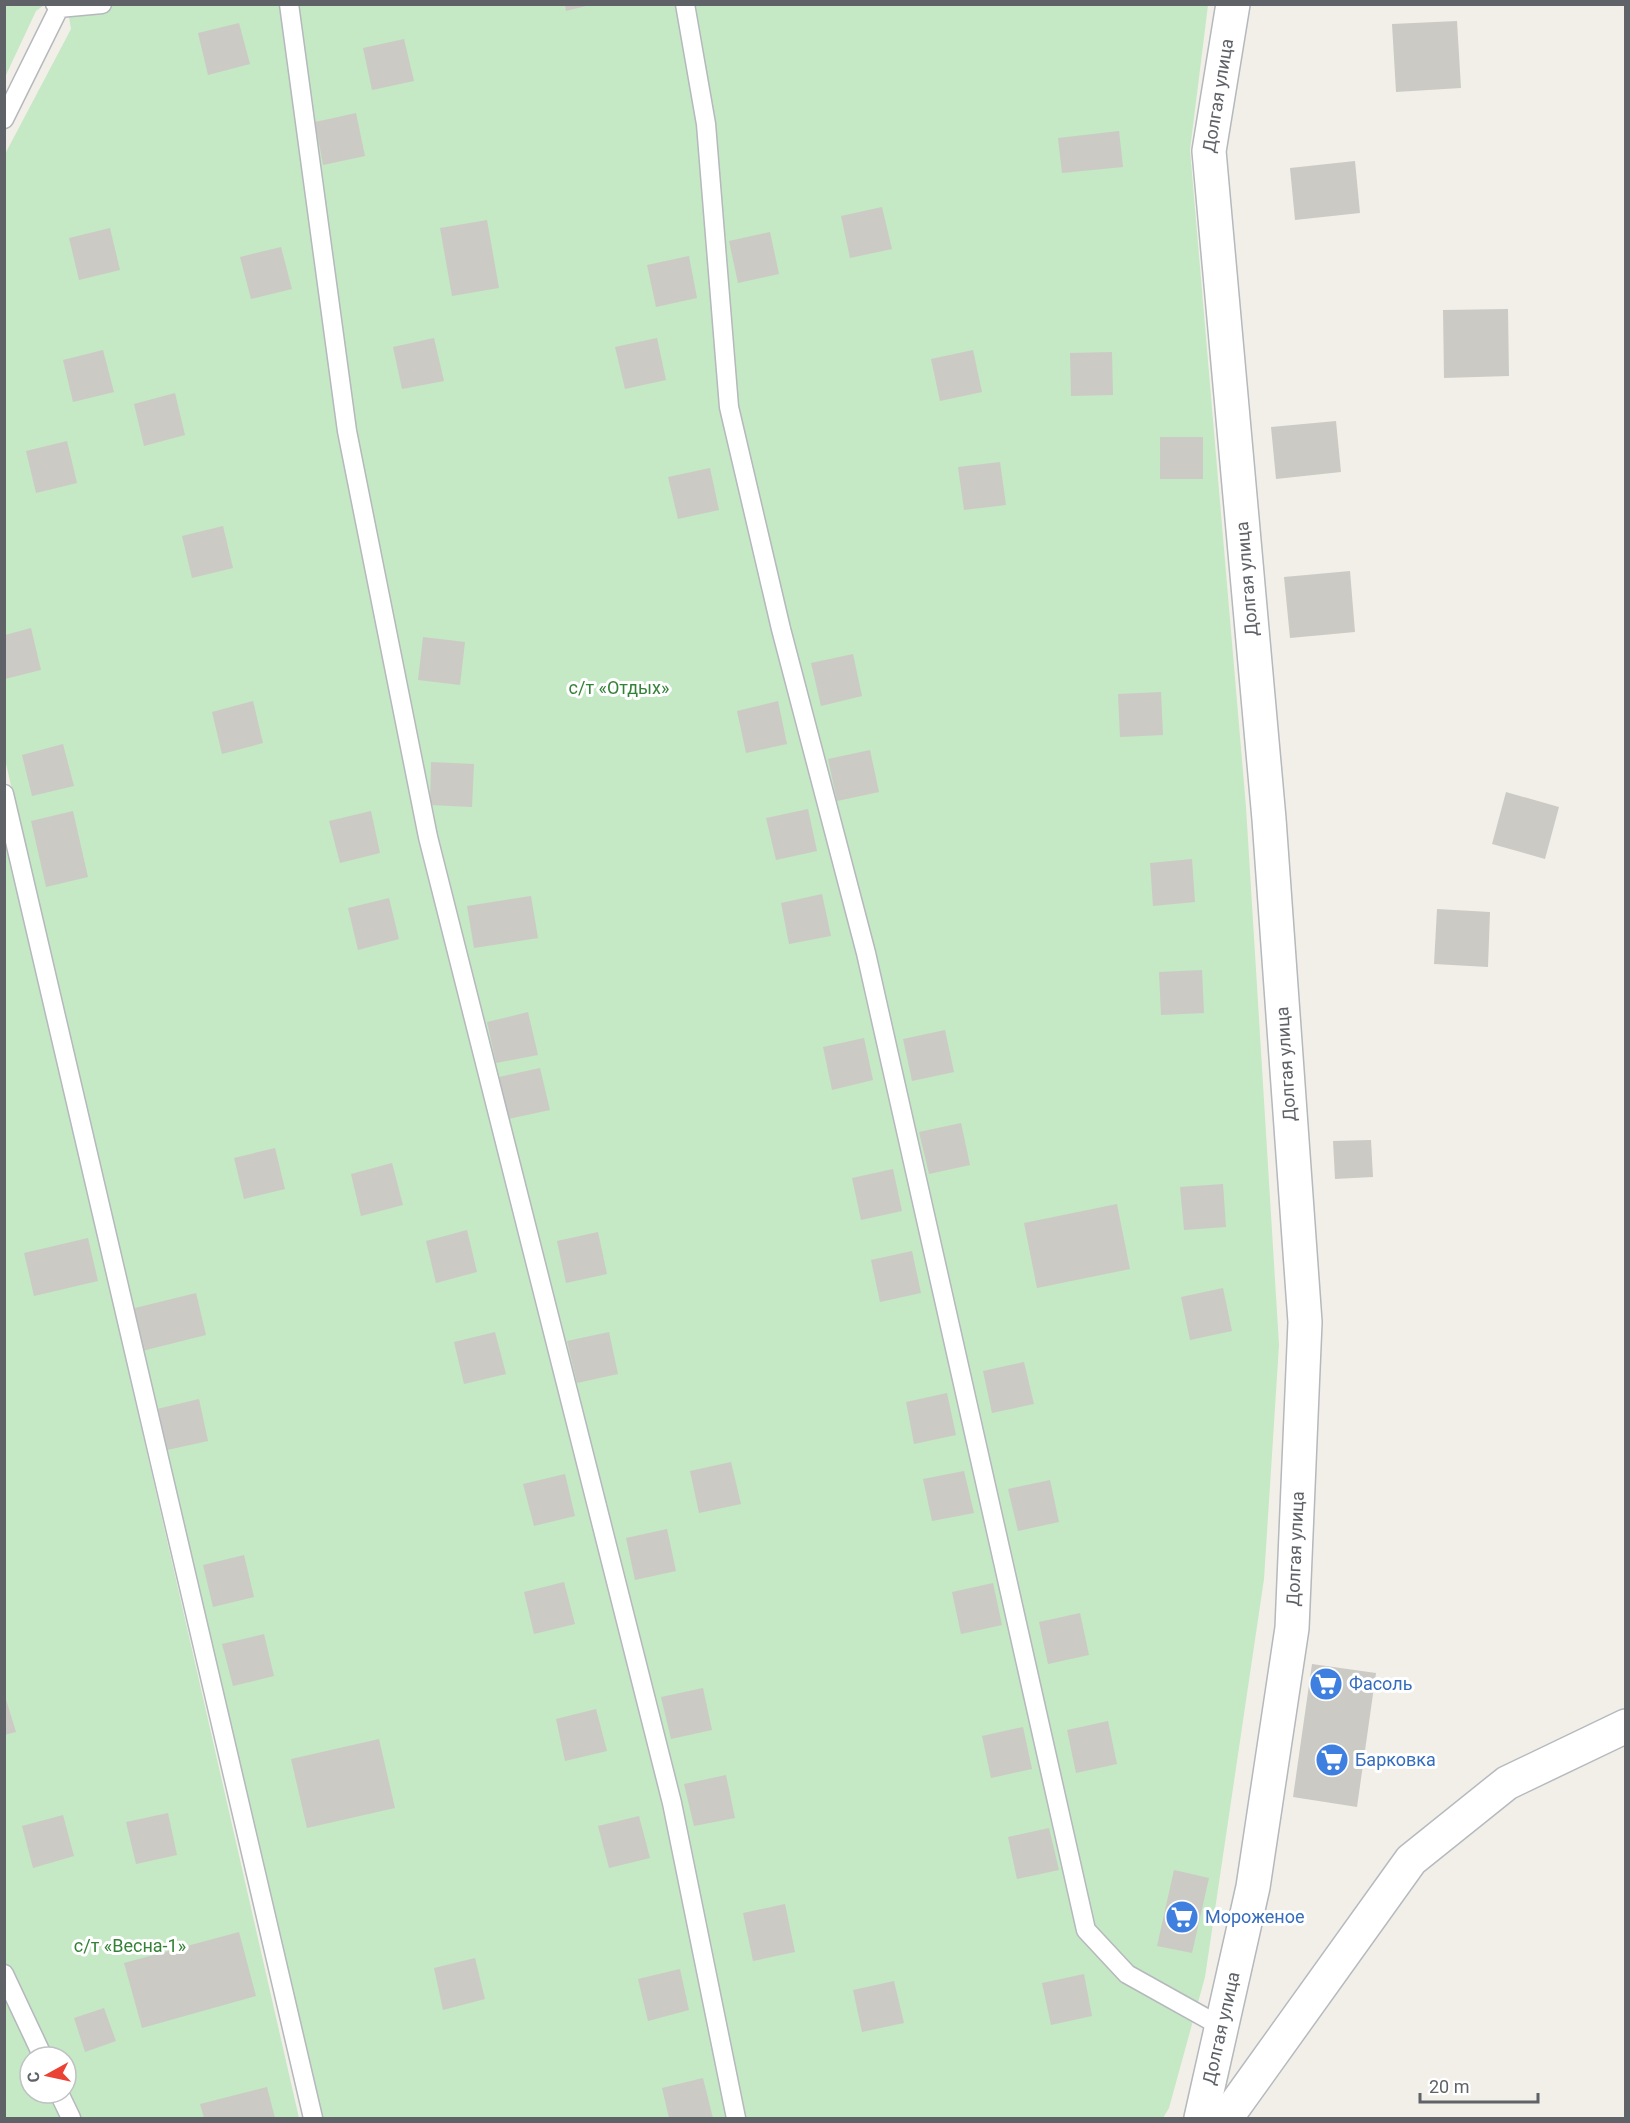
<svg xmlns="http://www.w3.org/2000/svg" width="1630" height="2123" font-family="Roboto,sans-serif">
<rect width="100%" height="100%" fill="#f1efe8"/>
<path fill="#c5e8c5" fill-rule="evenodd" d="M5 4 44 5 36 11 5 77Z
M67 5H1208L1190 150 1246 807 1279 1345 1264 1579 1205 1977 1169 2108 1163 2118H321L146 1387 5 759 4 156 71 29Z
M5 831 299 2118H5ZM30 2057H66V2093H30Z"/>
<path fill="#cccac5" d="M565 4H590V5L566 11Z
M1457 21 1461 88 1396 92 1392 24Z
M239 23 250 64 208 75 198 33Z
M404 39 414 81 372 90 363 48Z
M356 113 365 156 323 165 315 122Z
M1119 131 1123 167 1062 173 1058 138Z
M1355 161 1360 213 1295 220 1290 168Z
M882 207 892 249 850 258 841 216Z
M487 220 499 288 452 296 440 228Z
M110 228 120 270 79 280 69 238Z
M770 232 779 274 738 283 729 241Z
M281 247 292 289 251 299 240 257Z
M689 256 697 298 656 307 647 265Z
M1508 309 1509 376 1444 378 1443 310Z
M434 338 444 381 402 389 393 347Z
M657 338 666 380 625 389 615 347Z
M103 350 114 392 73 402 63 360Z
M973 350 982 392 940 401 931 359Z
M1112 352 1113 395 1071 396 1070 353Z
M175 393 185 435 144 446 134 404Z
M1336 421 1341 472 1276 479 1271 427Z
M1160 437H1203V479H1160Z
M67 441 77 483 36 493 26 451Z
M1000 462 1006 505 964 510 958 467Z
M710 468 719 510 678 519 668 477Z
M223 526 233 568 192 578 182 536Z
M1350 571 1355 632 1290 638 1284 577Z
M31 628 41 670 5 679V635Z
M423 637 465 642 460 685 418 680Z
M853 654 862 696 821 706 811 663Z
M1161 692 1163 735 1120 737 1118 694Z
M253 701 263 743 222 754 212 712Z
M778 701 787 744 746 753 737 711Z
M63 744 74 786 32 796 22 755Z
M870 750 879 792 837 801 828 759Z
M431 762 474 764 472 807 430 805Z
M1506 792 1559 807 1545 859 1492 844Z
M808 809 817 851 776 860 766 818Z
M73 811 88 877 46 887 31 821Z
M371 811 380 853 340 863 329 821Z
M1192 859 1195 902 1153 906 1150 863Z
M822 894 831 936 789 944 781 903Z
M531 896 538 938 474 948 467 906Z
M389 898 399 939 358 950 348 908Z
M1437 909 1490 912 1488 967 1434 964Z
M1202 970 1204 1013 1161 1015 1159 972Z
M528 1012 538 1055 496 1063 487 1022Z
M945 1030 954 1072 912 1081 903 1039Z
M864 1038 873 1080 832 1090 823 1047Z
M540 1068 550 1110 508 1119 499 1077Z
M961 1123 970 1165 929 1174 919 1132Z
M1371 1140 1373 1177 1335 1179 1333 1141Z
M275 1148 285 1189 244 1199 234 1158Z
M392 1163 403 1205 361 1216 351 1174Z
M893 1169 902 1211 861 1220 852 1178Z
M1223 1184 1226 1227 1184 1230 1180 1187Z
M1117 1204 1130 1269 1037 1288 1024 1223Z
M467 1230 477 1272 436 1283 426 1241Z
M598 1232 607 1274 566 1283 557 1241Z
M88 1238 98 1281 34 1296 24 1253Z
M912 1251 921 1293 880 1302 871 1260Z
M1223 1288 1232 1331 1190 1340 1181 1297Z
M196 1293 206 1335 142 1351 131 1309Z
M495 1332 506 1374 464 1384 454 1342Z
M609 1332 618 1374 577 1383 567 1341Z
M1024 1362 1034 1404 992 1413 983 1371Z
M947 1393 956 1435 914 1444 906 1402Z
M199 1399 208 1441 167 1450 157 1409Z
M731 1462 741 1504 699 1513 690 1471Z
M964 1471 974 1513 932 1521 923 1479Z
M565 1474 575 1516 534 1526 523 1484Z
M1050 1480 1059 1522 1018 1531 1008 1489Z
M667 1529 676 1571 635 1580 626 1538Z
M244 1555 254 1597 213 1607 203 1565Z
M564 1582 575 1624 534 1634 524 1592Z
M993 1583 1002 1625 961 1634 952 1592Z
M1080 1613 1089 1655 1048 1664 1039 1622Z
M264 1634 274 1676 233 1686 222 1644Z
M1312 1664 1376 1673 1357 1807 1293 1797Z
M703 1688 712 1730 671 1739 661 1697Z
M4 1693 16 1732 4 1735Z
M596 1709 607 1751 565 1761 556 1719Z
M1108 1721 1117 1764 1076 1773 1067 1730Z
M1023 1727 1032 1769 991 1778 982 1736Z
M379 1739 395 1808 307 1828 291 1759Z
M726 1775 735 1818 694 1826 684 1784Z
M168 1813 177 1855 136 1864 126 1822Z
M63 1815 74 1856 33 1868 22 1826Z
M639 1816 650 1858 609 1868 598 1826Z
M1049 1828 1059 1870 1017 1879 1008 1837Z
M1174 1870 1209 1878 1192 1953 1157 1946Z
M785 1904 795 1952 753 1961 743 1913Z
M239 1932 256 1996 142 2028 124 1963Z
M475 1958 485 1999 443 2010 434 1968Z
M680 1969 689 2010 648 2021 638 1979Z
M1084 1974 1092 2016 1051 2025 1042 1983Z
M894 1981 904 2023 862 2032 853 1990Z
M104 2008 116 2041 85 2052 74 2018Z
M703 2078 713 2118H669L662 2088Z
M267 2087 275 2118H204L200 2104Z"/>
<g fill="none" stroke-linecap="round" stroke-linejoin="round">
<defs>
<path id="lane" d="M55 4 59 8 102 4
M289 4 347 431 428 837 672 1803 736 2118
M685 4 706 124 729 407 781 629 866 953 1086 1930 1127 1974 1222 2027
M4 119 59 8
M4 794 313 2118
M4 1974 43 2057
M59 2093 71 2118"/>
<g id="street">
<path id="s1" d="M1201 2118 1253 1887 1292 1628 1305 1322 1269 819 1209 151 1233 4"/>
</g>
<path id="secondary" d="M1226 2118 1411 1860 1507 1783 1626 1726"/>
</defs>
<use href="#lane" stroke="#b5b8bc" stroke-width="21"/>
<use href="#street" stroke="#b5b8bc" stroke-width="36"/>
<use href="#secondary" stroke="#b6babf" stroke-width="36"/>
<use href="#lane" stroke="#fff" stroke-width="18"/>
<use href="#street" stroke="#fff" stroke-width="33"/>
<use href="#secondary" stroke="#fff" stroke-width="33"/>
</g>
<defs>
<symbol id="supermarket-disc" viewBox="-11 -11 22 22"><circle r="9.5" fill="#3f7fe0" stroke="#fff"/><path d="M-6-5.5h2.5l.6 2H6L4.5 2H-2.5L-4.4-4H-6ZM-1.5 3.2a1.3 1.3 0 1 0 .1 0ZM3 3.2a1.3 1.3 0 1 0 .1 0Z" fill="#fff"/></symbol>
</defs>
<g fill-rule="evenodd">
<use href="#supermarket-disc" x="1307" y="1665" width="38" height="38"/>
<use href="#supermarket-disc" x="1313" y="1741" width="38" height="38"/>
<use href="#supermarket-disc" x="1163" y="1898" width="38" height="38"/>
</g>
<g text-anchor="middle" stroke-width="6" stroke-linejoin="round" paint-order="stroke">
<g font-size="18" fill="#5f6368" stroke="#fff">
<text dy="6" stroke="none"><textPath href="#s1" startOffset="2036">Долгая улица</textPath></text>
<text transform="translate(1247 579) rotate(-95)" y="6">Долгая улица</text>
<text transform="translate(1286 1064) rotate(-94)" y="6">Долгая улица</text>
<text dy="6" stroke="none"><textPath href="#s1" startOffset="578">Долгая улица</textPath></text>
<text dy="6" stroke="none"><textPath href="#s1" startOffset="92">Долгая улица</textPath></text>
</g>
<g font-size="18" fill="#348238" stroke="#fff">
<text x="619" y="694">с/т «Отдых»</text>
<text x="130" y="1952">с/т «Весна-1»</text>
</g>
<g font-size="18" fill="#366cbe" stroke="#fff" text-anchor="start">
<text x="1349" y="1690">Фасоль</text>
<text x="1355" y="1766">Барковка</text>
<text x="1205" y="1923">Мороженое</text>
</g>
</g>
<rect width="1630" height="2123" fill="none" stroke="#5f6368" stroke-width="12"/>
<g transform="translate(48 2075) rotate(262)"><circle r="28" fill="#ffffff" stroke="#bfc1c3" stroke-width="1.5"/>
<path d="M0-4.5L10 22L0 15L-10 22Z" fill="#ea4335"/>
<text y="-9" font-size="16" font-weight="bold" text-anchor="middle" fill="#5f6368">С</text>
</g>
<path d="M1420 2093v9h118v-9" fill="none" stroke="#5f6368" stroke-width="3"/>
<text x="1429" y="2093" font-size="18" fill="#5f6368" stroke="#ffffff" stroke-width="4.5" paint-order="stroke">20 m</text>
</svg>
